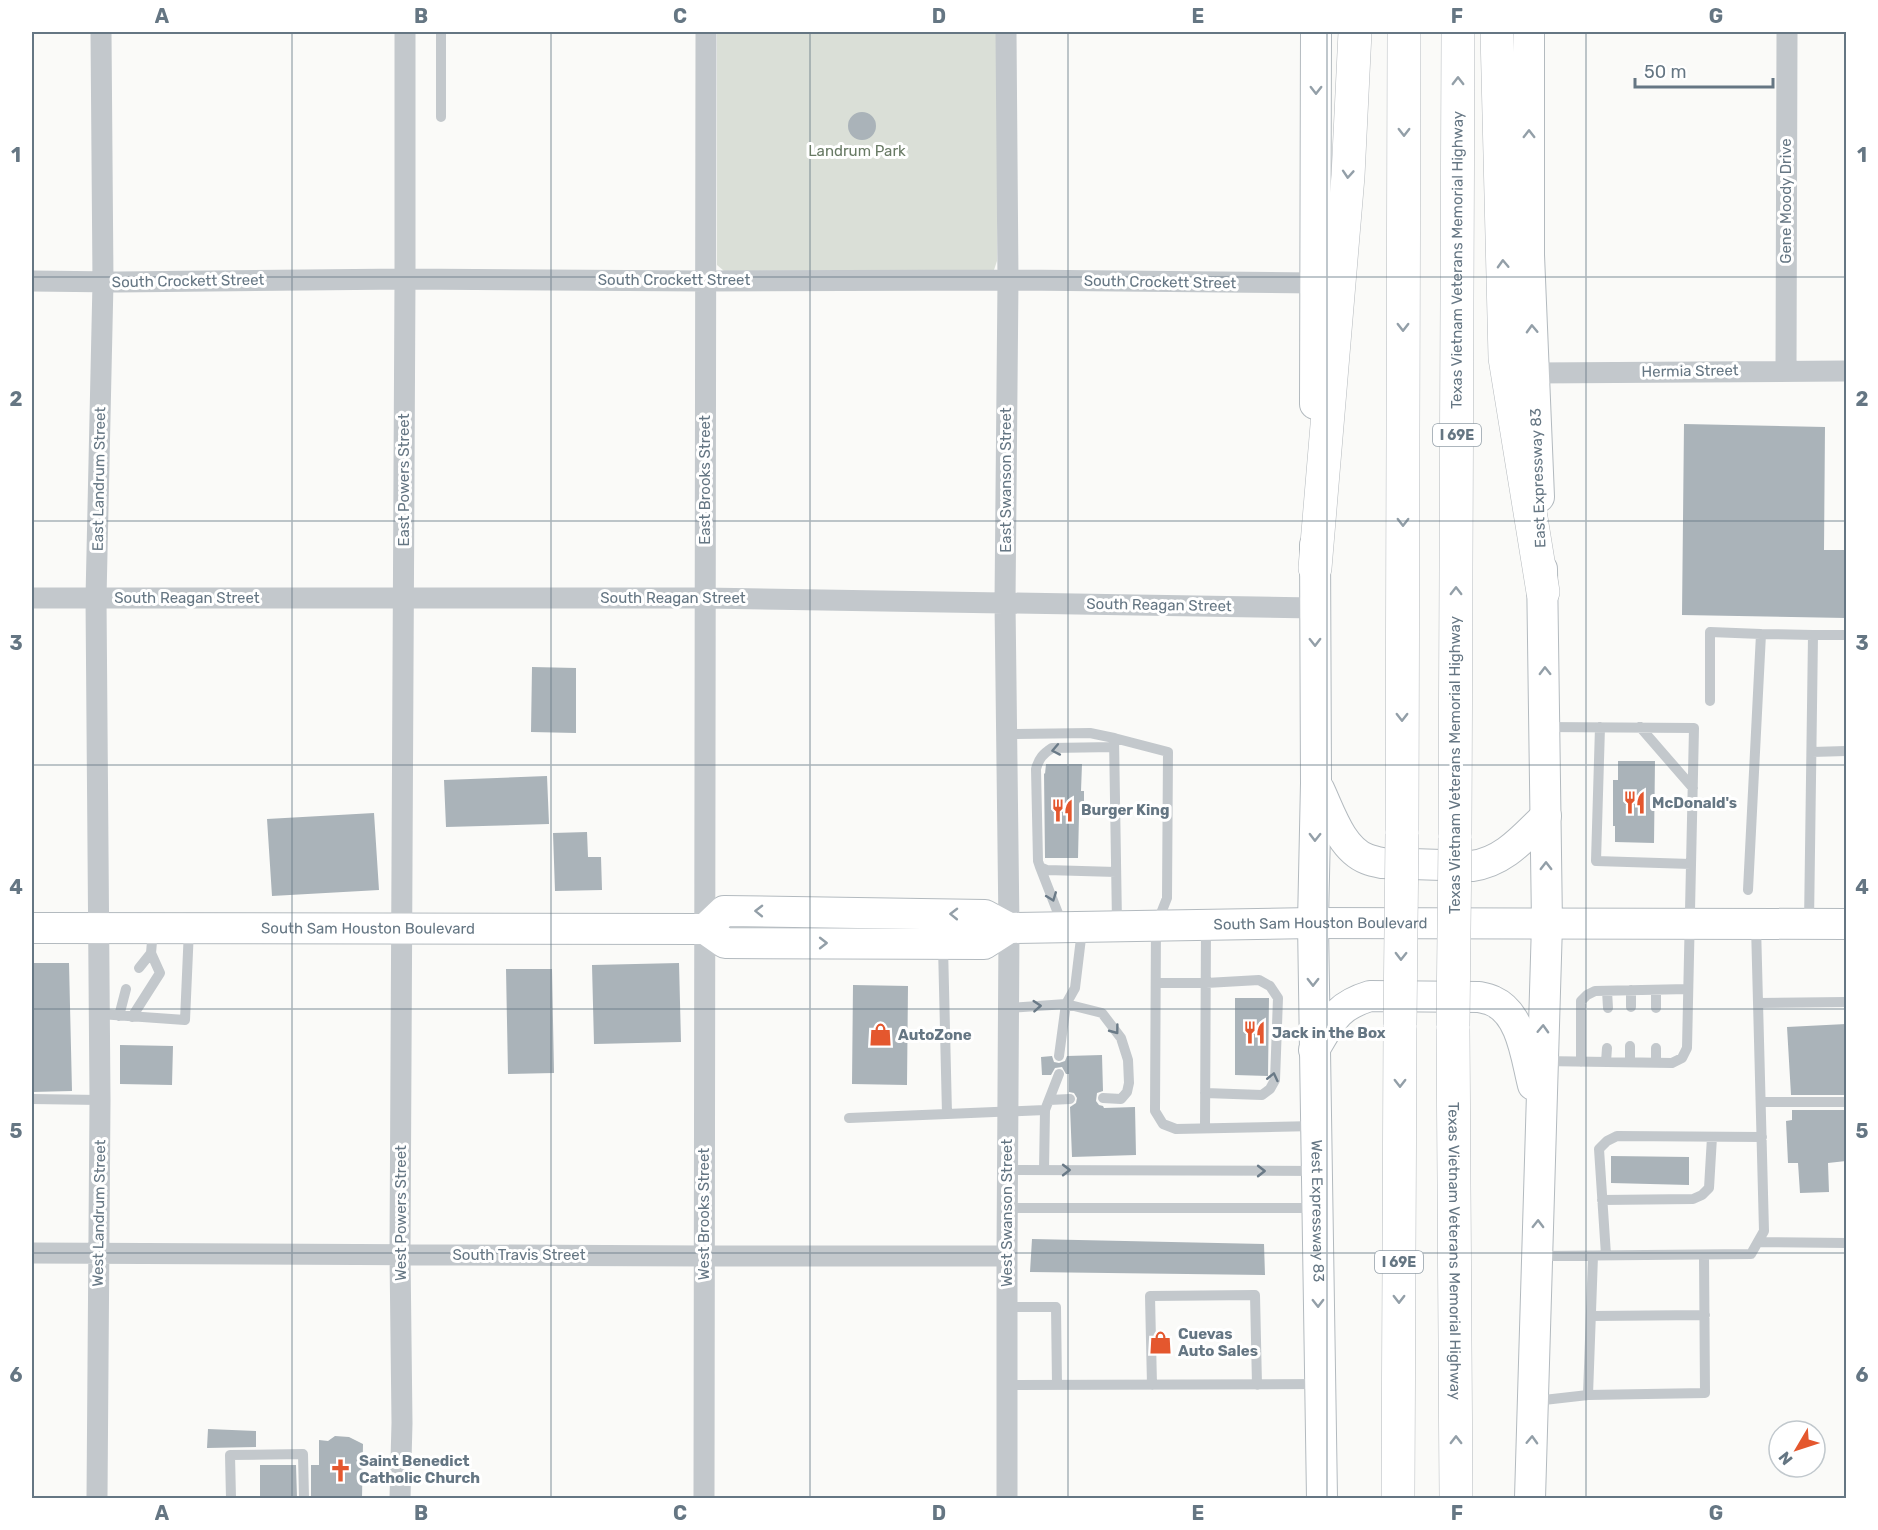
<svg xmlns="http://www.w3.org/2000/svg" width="1878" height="1530" font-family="Rubik,sans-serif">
<rect width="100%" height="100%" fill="#fafaf8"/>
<path fill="#dadfd7" d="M717 32H997V261L994 270 724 271 717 265Z"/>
<path fill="#aab3b9" d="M848 126a14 14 0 1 1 28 0a14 14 0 1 1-28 0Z
M1684 424 1825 427 1824 550H1846V618L1682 615Z
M532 667 576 668V733L531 732Z
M1618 761H1655L1654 843 1615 842V826H1613V780H1618Z
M1046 764H1082L1081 791H1084V815H1079L1078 858H1045L1044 773 1045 774Z
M547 776 549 824 446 827 444 780Z
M374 813 379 890 272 896 267 819Z
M587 832 588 857H601L602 890 555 891 553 833Z
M32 963H69L72 1091 32 1092Z
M679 963 681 1042 594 1044 592 965Z
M506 969H552L554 1073 508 1074Z
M853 985 908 986 907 1085 852 1084Z
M1235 998H1269L1268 1076 1235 1075Z
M1846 1024V1095H1791L1787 1027Z
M120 1045 173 1046 172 1085 120 1084Z
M1102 1055 1103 1091 1097 1093 1096 1101 1099 1105 1103 1106 1104 1108 1135 1107 1136 1155 1072 1157 1070 1107 1076 1103 1077 1098 1074 1093 1069 1092V1074H1066L1062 1067 1055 1068 1051 1075H1042L1041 1057 1052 1056 1054 1062 1059 1063 1065 1061 1067 1056Z
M1846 1110V1161L1828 1163 1829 1192 1800 1193 1798 1163H1788L1786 1121 1792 1120V1110Z
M1611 1156 1689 1157V1185L1611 1183Z
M1032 1239 1264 1244 1265 1275 1030 1272Z
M208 1429 256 1431V1447L207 1448Z
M335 1436 349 1437 363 1444 362 1498H311V1465H319V1440L328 1441Z
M260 1465H296L297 1498H260Z"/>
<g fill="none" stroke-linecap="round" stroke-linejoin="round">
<defs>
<g id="secondary">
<path d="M1529 32V255L1539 497"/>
<path d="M1315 404 1316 32"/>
<path id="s1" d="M1315 545 1316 783 1313 923 1322 1498"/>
<path d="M1319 789C1330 812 1341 849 1367 859 1372 861 1377 862 1382 863L1472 866C1504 862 1524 837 1546 816"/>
<path id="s2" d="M32 928 705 929 725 943 984 944 1009 928"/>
<path id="s3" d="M705 929 724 911 985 915 1009 928 1313 923 1846 924"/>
<path d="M1314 1050C1331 1022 1336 1006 1370 996L1479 997C1484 998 1489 999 1493 1001 1522 1014 1526 1058 1533 1085"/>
<path d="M1530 1498 1547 924 1542 569"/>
</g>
<g id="highway">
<path d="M1497 32 1505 358 1543 592"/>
<path d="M1315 568 1348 176 1355 32"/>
<path d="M1402 834 1404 32"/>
<path id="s4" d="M1455 838 1458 32"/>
<path id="s5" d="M1453 1026 1456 1498"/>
<path d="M1398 1498 1400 1025"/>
</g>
</defs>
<use href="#secondary" stroke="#b3babf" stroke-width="32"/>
<use href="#highway" stroke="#b4b9bd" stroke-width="34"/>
<path stroke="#c3c8cc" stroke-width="10" d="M441 117V32
M1813 635H1846
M1710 701V632L1761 634
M1600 727 1596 861 1691 864
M1640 727 1693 788
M1007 734 1090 733 1114 738 1117 923
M1114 738 1168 752 1167 898 1156 926 1155 1111 1163 1124 1176 1129 1315 1126
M1114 747 1052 748C1043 754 1039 758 1036 769L1038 861 1040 867 1047 870 1116 872
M1812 752 1846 751
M1040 867 1063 926
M1748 890 1761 634 1813 635 1809 923
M943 946 947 1114 1045 1110
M139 968 151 953 153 930
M1156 983H1206L1259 980 1270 986 1278 998 1275 1080 1270 1089 1262 1095 1205 1093
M1607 991 1608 1008
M1759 1003 1846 1002
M1631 1007V990
M1009 1008 1066 1004 1102 1013 1121 1038 1128 1060 1129 1083 1127 1092 1121 1099 1103 1098
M1656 1008V990
M100 1014 185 1020 189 929
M119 1016 126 989
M132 1017 160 973 151 953
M1059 1056 1066 1004 1075 988 1082 930
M1543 1061 1672 1063 1682 1058 1687 1048 1694 728 1545 727
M1581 1062V1001L1587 995 1595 991 1688 989
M1606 1062 1607 1048
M1630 1062V1046
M1656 1062V1048
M32 1099 100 1100
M1049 1100 1070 1099
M1761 1102H1846
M849 1118 947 1114
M1205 1128 1206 928
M1007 1170 1316 1171
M1044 1170 1045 1110 1059 1074
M1602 1200 1693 1199 1702 1195 1709 1188 1712 1137
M1007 1208H1316
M1758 1242 1846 1243
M1606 1255 1599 1149 1607 1141 1617 1136 1762 1137
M1540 1256 1751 1254 1764 1231 1756 926
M1007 1307H1056L1057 1385
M1591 1316 1705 1315
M1007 1385 1319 1384
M1152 1385 1150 1296 1255 1295 1257 1385
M1588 1395 1593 1256
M1535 1401 1588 1395 1705 1393 1704 1255
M231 1498 230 1455 303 1454 304 1498"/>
<path stroke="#c3c8cc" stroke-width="21" d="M1006 32 1008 280 1005 602 1009 928 1007 1256V1498
M32 281 118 282 405 279 706 281 1008 280 1316 283
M1786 371 1787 32
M1534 373 1846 371
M32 598H705L1314 608
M32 1253 704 1256H1007
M97 1498 100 1100 96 598 103 282 101 32
M400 1498 402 1423 400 1254 405 279V32
M704 1498 706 32"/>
<use href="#secondary" stroke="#fff" stroke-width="30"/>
<use href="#highway" stroke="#fff" stroke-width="33"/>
<defs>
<path id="highway-bridge" d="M1400 1025 1402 834
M1453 1026 1455 838"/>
</defs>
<use href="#highway-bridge" stroke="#b4b9bd" stroke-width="34" stroke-linecap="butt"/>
<use href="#highway-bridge" stroke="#fff" stroke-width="33"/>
</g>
<defs><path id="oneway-chevron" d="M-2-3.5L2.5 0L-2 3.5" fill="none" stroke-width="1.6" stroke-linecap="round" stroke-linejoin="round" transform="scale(1.5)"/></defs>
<g stroke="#939fa8">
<use href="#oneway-chevron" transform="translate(1458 81) rotate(-90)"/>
<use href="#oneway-chevron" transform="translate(1316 90) rotate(90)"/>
<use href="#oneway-chevron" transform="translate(1404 132) rotate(90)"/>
<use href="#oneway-chevron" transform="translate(1529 134) rotate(-90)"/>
<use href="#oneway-chevron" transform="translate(1348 174) rotate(94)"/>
<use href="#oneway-chevron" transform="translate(1503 264) rotate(-92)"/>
<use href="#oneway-chevron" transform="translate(1403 327) rotate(90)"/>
<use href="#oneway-chevron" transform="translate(1532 329) rotate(-92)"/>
<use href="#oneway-chevron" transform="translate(1403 522) rotate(90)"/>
<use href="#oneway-chevron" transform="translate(1456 591) rotate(-90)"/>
<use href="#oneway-chevron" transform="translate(1315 642) rotate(89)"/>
<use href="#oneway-chevron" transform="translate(1545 671) rotate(-91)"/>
<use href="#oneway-chevron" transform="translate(1402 717) rotate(90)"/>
<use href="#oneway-chevron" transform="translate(1315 837) rotate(91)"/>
<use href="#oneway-chevron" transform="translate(1546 866) rotate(-90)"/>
<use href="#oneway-chevron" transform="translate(759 911) rotate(-179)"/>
<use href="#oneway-chevron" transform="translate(954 914) rotate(-179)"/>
<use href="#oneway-chevron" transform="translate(823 943)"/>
<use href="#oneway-chevron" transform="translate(1401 956) rotate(91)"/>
<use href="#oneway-chevron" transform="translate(1313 982) rotate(90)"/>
<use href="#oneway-chevron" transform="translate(1543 1029) rotate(-88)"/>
<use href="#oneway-chevron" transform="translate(1400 1083) rotate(90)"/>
<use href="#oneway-chevron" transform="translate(1538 1224) rotate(-89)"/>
<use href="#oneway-chevron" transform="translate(1399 1299) rotate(90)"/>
<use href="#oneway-chevron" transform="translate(1318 1303) rotate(89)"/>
<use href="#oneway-chevron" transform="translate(1456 1440) rotate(-90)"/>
<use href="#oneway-chevron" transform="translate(1532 1440) rotate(-88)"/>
</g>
<g stroke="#6a7a87">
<use href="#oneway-chevron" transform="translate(1056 750) rotate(169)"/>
<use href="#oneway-chevron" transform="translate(1052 897) rotate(69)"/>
<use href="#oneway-chevron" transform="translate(1037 1006) rotate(-4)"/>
<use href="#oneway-chevron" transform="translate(1115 1030) rotate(53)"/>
<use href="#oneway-chevron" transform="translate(1273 1077) rotate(-77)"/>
<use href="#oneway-chevron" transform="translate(1066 1170)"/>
<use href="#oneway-chevron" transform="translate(1261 1171)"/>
</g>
<path fill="none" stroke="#657683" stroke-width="1.5" stroke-opacity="0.55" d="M292 32V1498M551 32V1498M810 32V1498M1068 32V1498M1327 32V1498M1586 32V1498M32 277H1846M32 521H1846M32 765H1846M32 1009H1846M32 1253H1846"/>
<defs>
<symbol id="restaurant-bare" viewBox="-9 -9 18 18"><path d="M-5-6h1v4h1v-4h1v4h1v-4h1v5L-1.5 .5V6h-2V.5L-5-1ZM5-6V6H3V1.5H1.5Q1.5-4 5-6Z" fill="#e4572e" stroke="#fff" stroke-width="2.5" paint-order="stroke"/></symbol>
<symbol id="shop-bare" viewBox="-9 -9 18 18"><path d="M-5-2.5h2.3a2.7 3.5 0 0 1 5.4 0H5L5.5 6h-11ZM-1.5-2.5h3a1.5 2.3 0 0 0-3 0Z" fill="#e4572e" stroke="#fff" stroke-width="2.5" paint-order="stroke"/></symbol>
<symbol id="church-bare" viewBox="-9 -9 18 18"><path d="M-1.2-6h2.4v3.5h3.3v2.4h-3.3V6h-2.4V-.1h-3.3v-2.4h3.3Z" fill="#e4572e" stroke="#fff" stroke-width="2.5" paint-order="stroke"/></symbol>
</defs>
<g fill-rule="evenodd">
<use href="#restaurant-bare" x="1618" y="786" width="33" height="33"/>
<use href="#restaurant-bare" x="1046" y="794" width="33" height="33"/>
<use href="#restaurant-bare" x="1238" y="1016" width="33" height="33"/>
<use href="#shop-bare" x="864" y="1018" width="33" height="33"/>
<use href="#shop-bare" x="1144" y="1326" width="33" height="33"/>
<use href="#church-bare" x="324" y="1454" width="33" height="33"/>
</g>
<g text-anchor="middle" stroke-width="6" stroke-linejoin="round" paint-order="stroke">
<g fill="#fff" stroke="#939fa8" stroke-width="1.5">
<rect x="1433" y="424" width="48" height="22" rx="4.5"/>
<rect x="1375" y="1251" width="48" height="22" rx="4.5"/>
</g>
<g font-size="14" font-weight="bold" fill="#657683">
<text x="1457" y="440">I 69E</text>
<text x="1399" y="1267">I 69E</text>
</g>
<g font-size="15" fill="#687a64" stroke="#fff">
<text x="857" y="156">Landrum Park</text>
</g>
<g font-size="15" fill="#657683" stroke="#fff">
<text transform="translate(1786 201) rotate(-90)" y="5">Gene Moody Drive</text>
<text dy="5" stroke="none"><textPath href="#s4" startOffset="578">Texas Vietnam Veterans Memorial Highway</textPath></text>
<text x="674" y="285">South Crockett Street</text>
<text transform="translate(188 281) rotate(-1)" y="5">South Crockett Street</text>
<text transform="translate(1160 282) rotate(1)" y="5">South Crockett Street</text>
<text transform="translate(1690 371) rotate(-1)" y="5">Hermia Street</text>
<text transform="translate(1538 478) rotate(-92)" y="5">East Expressway 83</text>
<text transform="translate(99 479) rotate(-89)" y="5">East Landrum Street</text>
<text transform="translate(404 480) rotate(-90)" y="5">East Powers Street</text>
<text transform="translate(705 480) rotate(-90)" y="5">East Brooks Street</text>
<text transform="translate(1006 480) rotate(-90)" y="5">East Swanson Street</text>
<text x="187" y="603">South Reagan Street</text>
<text x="673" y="603">South Reagan Street</text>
<text transform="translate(1159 605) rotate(1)" y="5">South Reagan Street</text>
<text transform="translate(1455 765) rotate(-90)" y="5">Texas Vietnam Veterans Memorial Highway</text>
<text dy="5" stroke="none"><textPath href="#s3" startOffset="626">South Sam Houston Boulevard</textPath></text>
<text dy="5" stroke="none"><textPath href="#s2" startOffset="336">South Sam Houston Boulevard</textPath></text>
<text dy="5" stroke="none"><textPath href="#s1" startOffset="666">West Expressway 83</textPath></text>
<text transform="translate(99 1213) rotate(-89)" y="5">West Landrum Street</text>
<text transform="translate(401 1213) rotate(-90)" y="5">West Powers Street</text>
<text transform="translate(1007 1213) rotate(-90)" y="5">West Swanson Street</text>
<text transform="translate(704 1214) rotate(-90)" y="5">West Brooks Street</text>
<text dy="5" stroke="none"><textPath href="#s5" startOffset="225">Texas Vietnam Veterans Memorial Highway</textPath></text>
<text x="519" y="1260">South Travis Street</text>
</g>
<g font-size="15" font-weight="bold" fill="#657683" stroke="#fff" text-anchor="start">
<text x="1652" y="808">McDonald's</text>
<text x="1081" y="815">Burger King</text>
<text x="1272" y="1038">Jack in the Box</text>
<text x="898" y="1040">AutoZone</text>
<text x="1178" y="1339">Cuevas<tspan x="1178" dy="17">Auto Sales</tspan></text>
<text x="359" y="1466">Saint Benedict<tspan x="359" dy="17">Catholic Church</tspan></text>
</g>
</g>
<rect width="1878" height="1530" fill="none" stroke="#ffffff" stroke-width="66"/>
<g transform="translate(1797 1449) rotate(231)"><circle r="28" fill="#ffffff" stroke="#c1c8cd" stroke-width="1.5"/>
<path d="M0-4.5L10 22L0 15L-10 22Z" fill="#e4572e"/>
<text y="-9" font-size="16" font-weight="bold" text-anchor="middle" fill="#657683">N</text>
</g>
<path d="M1635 78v9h138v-9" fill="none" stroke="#657683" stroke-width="3"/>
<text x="1644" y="78" font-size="18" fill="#657683" stroke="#ffffff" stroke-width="4.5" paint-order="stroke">50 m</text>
<rect x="33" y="33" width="1812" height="1464" fill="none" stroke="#657683" stroke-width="2"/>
<g font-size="20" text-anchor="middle" font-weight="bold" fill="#657683">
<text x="162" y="23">A</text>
<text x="421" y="23">B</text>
<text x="680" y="23">C</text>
<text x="939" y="23">D</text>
<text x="1198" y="23">E</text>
<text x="1457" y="23">F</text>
<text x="1716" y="23">G</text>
<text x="16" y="162">1</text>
<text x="1862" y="162">1</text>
<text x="16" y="406">2</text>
<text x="1862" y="406">2</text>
<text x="16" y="650">3</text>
<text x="1862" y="650">3</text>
<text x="16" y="894">4</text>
<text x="1862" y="894">4</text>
<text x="16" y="1138">5</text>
<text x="1862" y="1138">5</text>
<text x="16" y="1382">6</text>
<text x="1862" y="1382">6</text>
<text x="162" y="1520">A</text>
<text x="421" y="1520">B</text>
<text x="680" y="1520">C</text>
<text x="939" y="1520">D</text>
<text x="1198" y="1520">E</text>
<text x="1457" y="1520">F</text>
<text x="1716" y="1520">G</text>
</g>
</svg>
